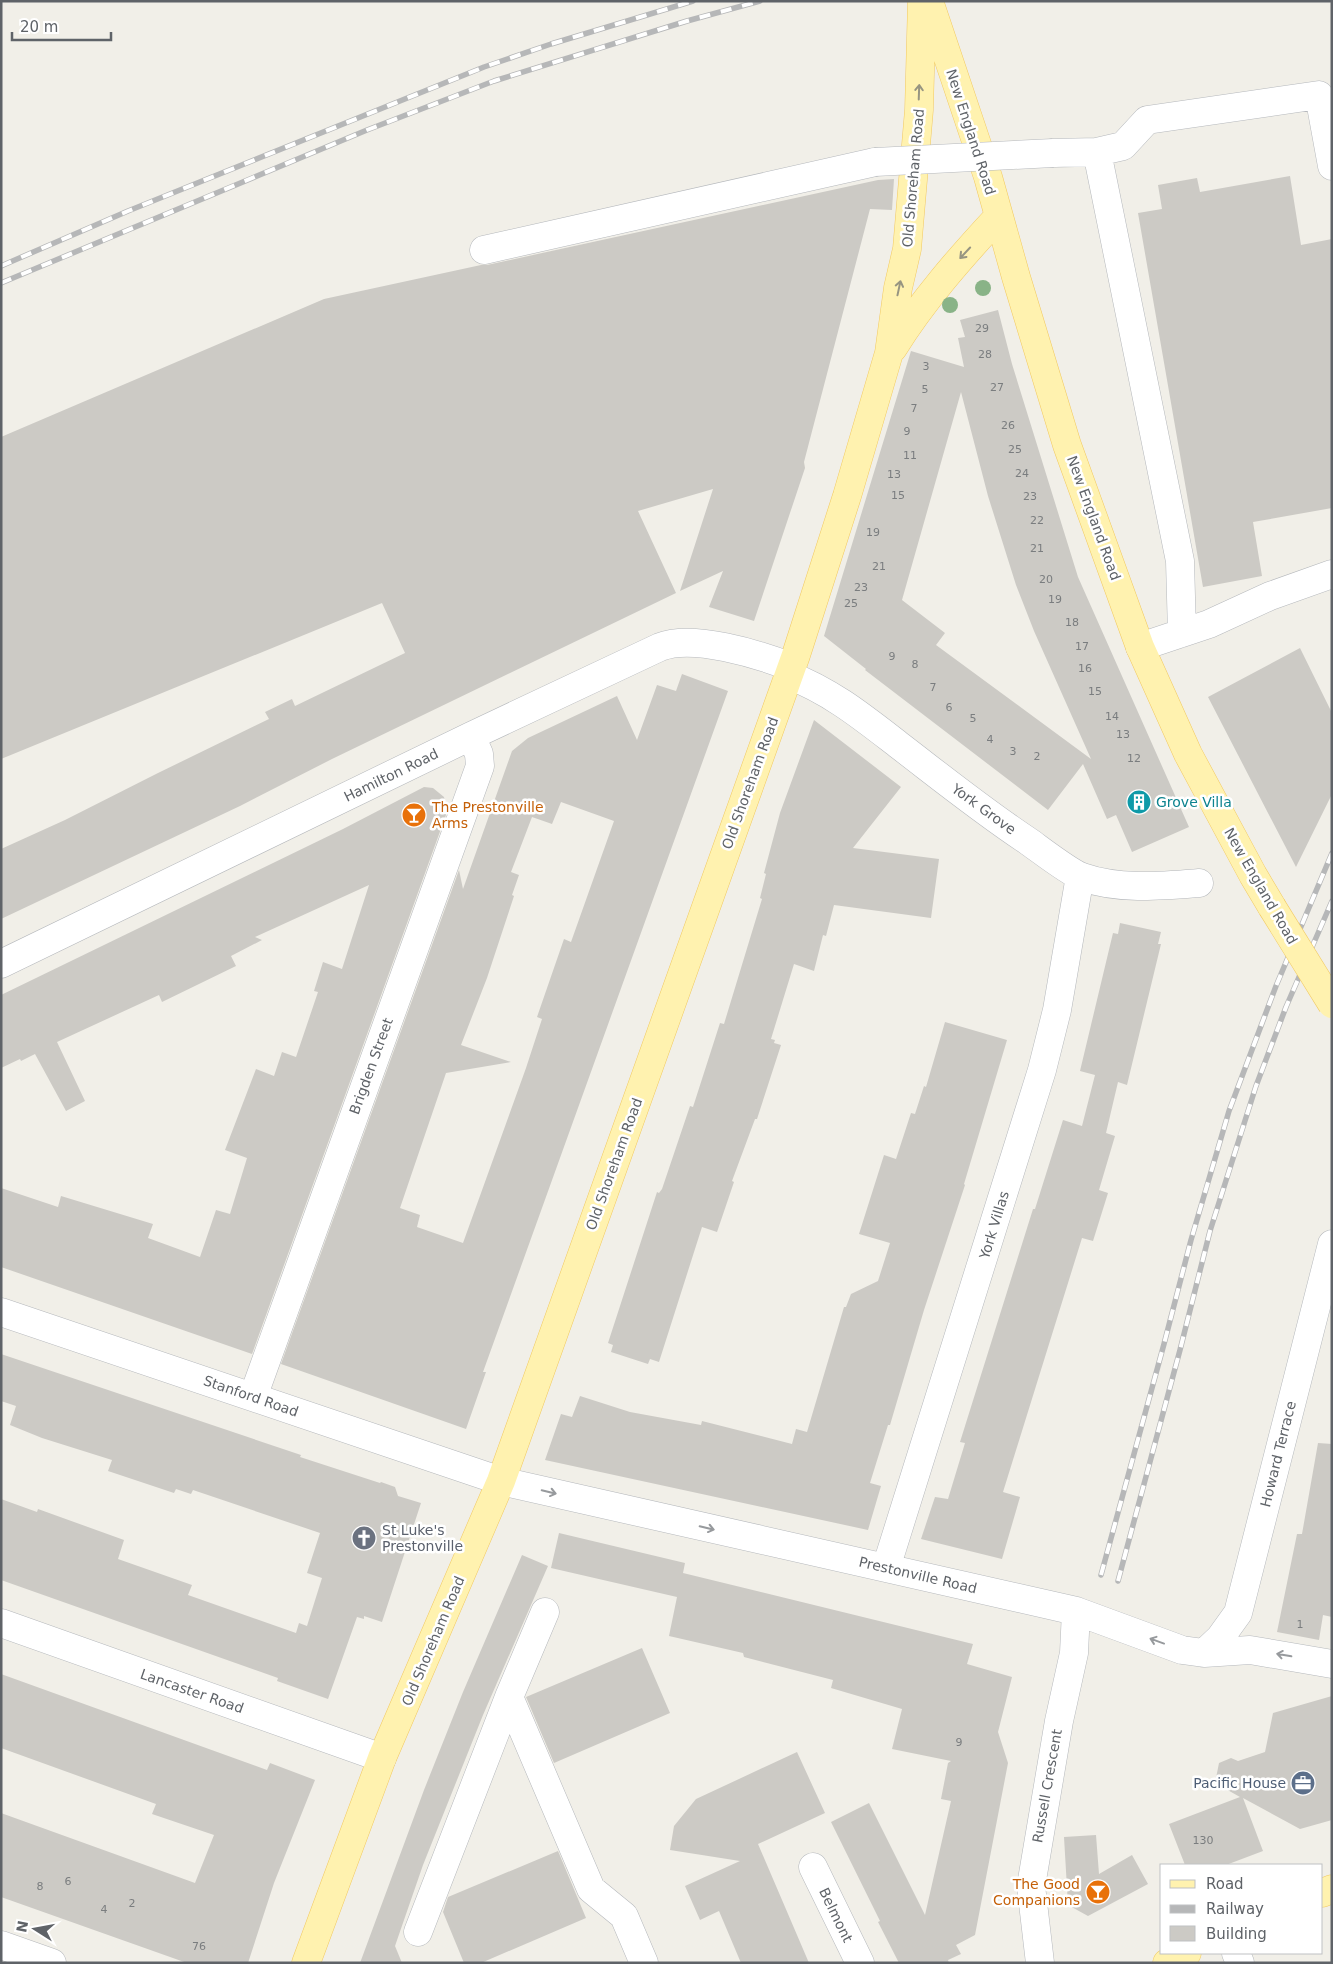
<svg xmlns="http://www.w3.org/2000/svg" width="1333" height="1964" font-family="'DejaVu Sans',sans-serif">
<rect width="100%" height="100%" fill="#f1efe8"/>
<path fill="#cccac5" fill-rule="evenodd" d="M1290 176 1301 245 1332 239V508L1253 522 1262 576 1203 587 1138 213 1162 209 1158 185 1197 178 1200 192Z
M894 179 892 210 870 209 804 462 805 468 754 621 709 607 723 571 680 591 713 489 638 511 676 593 332 759 240 806 1 919V849L65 820 158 773 269 719 265 712 292 699 295 706 405 653 382 603 1 759V437L324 299 481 265H487L878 180Z
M998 310 1012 364 1078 577 1189 827 1132 852 1116 815 1107 819 1083 764 1048 810 865 670 866 669 824 636 911 351 964 367 958 338 965 337 960 320ZM961 392 988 496 1016 585 1034 631 1091 759 936 645 945 633 902 600Z
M1300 648 1332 713V794L1296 867 1208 697Z
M682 674 728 691 483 1372H486L466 1429 281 1364 459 870 463 889 512 751 528 738 617 696 637 740 657 685 676 691ZM561 802 614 821 571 942 564 939 537 1017 542 1019 526 1068 463 1243 417 1227 420 1215 400 1208 446 1073 511 1062 461 1045 487 978 514 896 512 895 519 875 511 872 532 817 552 824Z
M814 720 901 787 853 848 939 859 931 918 834 905 826 936 823 935 814 971 794 964 771 1039 775 1040 774 1043 781 1045 757 1119H755L732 1181 734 1182 717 1232 702 1227 659 1362 650 1359 648 1364 611 1352 613 1345 608 1343 657 1192 659 1193 662 1189 690 1106 693 1107 720 1023 724 1024 762 899 760 898 766 874 764 873 780 813Z
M424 787 433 788 444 797 447 812 252 1354 1 1267V1188L58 1207 61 1196 153 1224 148 1238 200 1257 216 1210 230 1214 247 1158 225 1150 256 1069 274 1076 282 1052 296 1057 318 992 314 991 323 962 342 969 369 885 255 937 262 940 231 956 236 966 162 1002 159 995 57 1042 85 1101 66 1111 35 1054 21 1061 20 1059 1 1068V995L343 829Z
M1120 923 1161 932 1158 944H1161L1127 1085 1118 1082 1106 1133 1115 1136 1099 1190 1108 1193 1093 1241 1082 1238 1003 1492 1020 1497 1002 1559 921 1539 935 1497 948 1499 965 1443 960 1442 1033 1209H1035L1063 1120 1082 1126 1095 1075 1080 1071 1113 933 1118 934Z
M945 1022 1007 1040 964 1184 965 1185 924 1310 890 1425H888L870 1483 881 1486 868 1530 545 1460 561 1414 572 1417 580 1396 630 1412 701 1425 702 1421 792 1444 796 1429 807 1432 844 1307H846L851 1294 878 1281 890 1243 859 1234 884 1155 896 1159 911 1113 915 1114 924 1086 926 1087Z
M1 1354 301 1455 300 1457 380 1483 381 1482 395 1487 398 1496 421 1503 382 1622 364 1616V1619L357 1617 328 1699 277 1681 278 1678 1 1580V1499L37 1512 38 1509 124 1540 118 1559 192 1585 188 1595 296 1633 299 1623 307 1626 322 1578 307 1573 320 1533 193 1490 191 1494 176 1489 174 1493 108 1471 112 1460 42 1438 10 1425 16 1406 1 1401Z
M1318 1443 1332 1444V1617L1323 1615 1319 1640 1277 1632 1297 1534H1302Z
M559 1533 685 1563 683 1573 973 1644 967 1664 1012 1677 998 1732 1008 1763 975 1935 956 1945 961 1954 948 1960 949 1963H899L878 1922 880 1921 831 1822 869 1803 925 1915 951 1801 941 1799 948 1763 951 1761 892 1749 902 1709 831 1688 833 1680 744 1657 743 1653 669 1636 677 1597 551 1568Z
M522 1555 548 1566 483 1715 423 1865 395 1946 402 1963H360L424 1790 463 1692Z
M642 1648 670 1713 554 1763 526 1697Z
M1 1674 267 1770 270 1763 315 1780 274 1883 248 1963H187L1 1897V1813L195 1883 214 1835 152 1814 156 1804 1 1748Z
M1332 1696V1820L1300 1829 1243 1798 1263 1851 1226 1865H1185L1169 1824 1240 1797 1215 1783 1219 1763 1231 1758 1238 1761 1265 1752 1273 1713Z
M797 1752 825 1813 758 1844 809 1963H741L719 1911 700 1920 685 1886 740 1861 670 1850 674 1826 696 1799Z
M1096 1835 1099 1874 1132 1855 1148 1884 1088 1916 1068 1905 1064 1837Z
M558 1851 586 1918 481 1963H464L443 1912 448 1897Z"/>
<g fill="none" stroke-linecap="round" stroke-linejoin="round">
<defs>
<path id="minor" d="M1097 152 1123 146 1147 120 1319 95 1332 166
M1053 153 1097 152 1180 561 1182 633
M484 250 875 162
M1140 647 1209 624 1270 596 1332 574
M788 675C831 691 865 719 900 746 943 779 984 812 1028 841 1042 851 1069 872 1082 877 1119 890 1161 886 1199 883
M1 964 471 736 660 647C693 634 758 654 791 667
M1 1312 501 1481 1076 1611 1182 1650 1204 1653 1250 1650 1332 1664
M253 1397 480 766 479 754 471 736
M886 1568 1042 1070 1057 1010 1080 876
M545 1612 509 1697 591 1889 624 1916 644 1963
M1 1623 382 1758
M1204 1653 1220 1638 1238 1613 1332 1244
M813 1867 860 1963
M418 1932 509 1697
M1 1945 52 1963
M1236 1953 1240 1963
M1040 1963 1031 1886 1059 1721 1074 1653 1076 1611"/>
<path id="major" d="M929 1 988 177 1016 277 1067 445 1140 647 1188 754 1253 875 1272 907
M893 348C923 300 960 258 998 217
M1322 1893 1332 1889
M306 1963 382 1758 501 1481 796 655 847 496 889 353 898 288 907 249 919 110 922 1
M1167 1963 1187 1953"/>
</defs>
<use href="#minor" stroke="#b5b8bc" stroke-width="29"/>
<use href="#major" stroke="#f2c960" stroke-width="29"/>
<use href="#minor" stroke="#fff" stroke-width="28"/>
<use href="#major" stroke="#fff2af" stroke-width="28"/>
<defs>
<path id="rail" d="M1 266 128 211 484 67 551 44 693 1
M1 283 367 130 494 81 687 21 760 1
M1101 1575 1164 1344 1191 1240 1229 1111 1276 986 1332 853
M1118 1581 1180 1350 1210 1231 1256 1086 1286 1007 1332 901"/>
</defs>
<use href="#rail" stroke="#b6b7b8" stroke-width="5.5"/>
<use href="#rail" stroke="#fff" stroke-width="4" stroke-dasharray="11" stroke-linecap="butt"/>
<defs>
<path id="minor-bridge" d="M875 162 1053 153"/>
<path id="major-bridge" d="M1272 907 1332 1004"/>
</defs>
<use href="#minor-bridge" stroke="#b5b8bc" stroke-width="29" stroke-linecap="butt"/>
<use href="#major-bridge" stroke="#f2c960" stroke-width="29" stroke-linecap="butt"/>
<use href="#minor-bridge" stroke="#fff" stroke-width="28"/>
<use href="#major-bridge" stroke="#fff2af" stroke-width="28"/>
</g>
<g fill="#89b387">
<circle cx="983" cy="288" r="8"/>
<circle cx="950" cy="305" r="8"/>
</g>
<defs><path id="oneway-shaft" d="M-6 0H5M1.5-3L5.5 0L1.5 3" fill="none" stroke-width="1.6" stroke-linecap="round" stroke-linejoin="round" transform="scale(1.25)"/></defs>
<g stroke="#979581">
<use href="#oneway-shaft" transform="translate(919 92) rotate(-88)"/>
<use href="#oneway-shaft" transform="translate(965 253) rotate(133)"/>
<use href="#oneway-shaft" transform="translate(899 288) rotate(-78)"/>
</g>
<g stroke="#979a9d">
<use href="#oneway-shaft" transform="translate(549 1492) rotate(13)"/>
<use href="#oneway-shaft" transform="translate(707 1528) rotate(13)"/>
<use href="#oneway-shaft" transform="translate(1157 1641) rotate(-160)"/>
<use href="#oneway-shaft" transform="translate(1284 1655) rotate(-170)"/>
</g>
<defs>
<symbol id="building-disc" viewBox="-11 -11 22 22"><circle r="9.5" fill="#0f9aa8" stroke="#fff"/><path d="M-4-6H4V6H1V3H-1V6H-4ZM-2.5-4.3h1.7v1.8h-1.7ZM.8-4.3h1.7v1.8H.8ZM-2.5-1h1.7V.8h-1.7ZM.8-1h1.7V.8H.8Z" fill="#fff"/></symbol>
<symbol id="bar-disc" viewBox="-11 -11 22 22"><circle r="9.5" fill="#e8710a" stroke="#fff"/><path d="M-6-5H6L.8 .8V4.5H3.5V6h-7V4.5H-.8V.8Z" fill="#fff"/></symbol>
<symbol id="church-disc" viewBox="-11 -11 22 22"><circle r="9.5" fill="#6b7280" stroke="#fff"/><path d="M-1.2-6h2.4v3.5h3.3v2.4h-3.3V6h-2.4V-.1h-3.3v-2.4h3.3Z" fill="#fff"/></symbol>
<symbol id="office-disc" viewBox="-11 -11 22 22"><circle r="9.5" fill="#5c6f8a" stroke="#fff"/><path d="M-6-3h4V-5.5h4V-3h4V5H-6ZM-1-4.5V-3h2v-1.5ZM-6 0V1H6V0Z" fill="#fff"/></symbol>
</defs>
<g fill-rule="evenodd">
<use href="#building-disc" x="1125" y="788" width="28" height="28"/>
<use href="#bar-disc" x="400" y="801" width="28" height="28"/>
<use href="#church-disc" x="350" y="1524" width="28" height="28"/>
<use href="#office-disc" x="1289" y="1769" width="28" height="28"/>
<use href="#bar-disc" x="1084" y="1878" width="28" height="28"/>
</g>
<g text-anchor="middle" stroke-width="5" stroke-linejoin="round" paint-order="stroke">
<g font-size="11" fill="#7a7d7f">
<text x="982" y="332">29</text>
<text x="985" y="358">28</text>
<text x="926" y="370">3</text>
<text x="997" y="391">27</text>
<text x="925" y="393">5</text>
<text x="914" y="412">7</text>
<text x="1008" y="429">26</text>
<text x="907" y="435">9</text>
<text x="1015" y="453">25</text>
<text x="910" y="459">11</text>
<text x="1022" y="477">24</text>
<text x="894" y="478">13</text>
<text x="898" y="499">15</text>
<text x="1030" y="500">23</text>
<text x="1037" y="524">22</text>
<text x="873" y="536">19</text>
<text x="1037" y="552">21</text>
<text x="879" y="570">21</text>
<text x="1046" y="583">20</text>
<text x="861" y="591">23</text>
<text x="1055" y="603">19</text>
<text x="851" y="607">25</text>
<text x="1072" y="626">18</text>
<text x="1082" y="650">17</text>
<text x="892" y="660">9</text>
<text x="915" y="668">8</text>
<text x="1085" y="672">16</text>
<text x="933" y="691">7</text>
<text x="1095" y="695">15</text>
<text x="949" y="711">6</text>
<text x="1112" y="720">14</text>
<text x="973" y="722">5</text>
<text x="1123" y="738">13</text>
<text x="990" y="743">4</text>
<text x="1013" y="755">3</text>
<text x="1037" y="760">2</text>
<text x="1134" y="762">12</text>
<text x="1300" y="1628">1</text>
<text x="959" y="1746">9</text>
<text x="1203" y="1844">130</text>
<text x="68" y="1885">6</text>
<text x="40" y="1890">8</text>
<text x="132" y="1907">2</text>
<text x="104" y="1913">4</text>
<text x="199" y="1950">76</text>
</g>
<g font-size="14" fill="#5f6368" stroke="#fff">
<text transform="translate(971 132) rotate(72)" y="5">New England Road</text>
<text transform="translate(913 178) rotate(-85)" y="5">Old Shoreham Road</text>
<text transform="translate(1094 518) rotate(70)" y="5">New England Road</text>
<text transform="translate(391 775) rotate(-26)" y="5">Hamilton Road</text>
<text transform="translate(750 783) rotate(-70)" y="5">Old Shoreham Road</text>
<text transform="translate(984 809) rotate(36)" y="5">York Grove</text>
<text transform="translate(1261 886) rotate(60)" y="5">New England Road</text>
<text transform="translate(371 1066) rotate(-70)" y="5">Brigden Street</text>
<text transform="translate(614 1164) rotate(-70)" y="5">Old Shoreham Road</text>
<text transform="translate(994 1225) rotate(-73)" y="5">York Villas</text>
<text transform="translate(251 1396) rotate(19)" y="5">Stanford Road</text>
<text transform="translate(1278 1454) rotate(-76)" y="5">Howard Terrace</text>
<text transform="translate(918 1575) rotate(13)" y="5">Prestonville Road</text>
<text transform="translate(433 1641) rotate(-67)" y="5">Old Shoreham Road</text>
<text transform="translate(192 1691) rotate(19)" y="5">Lancaster Road</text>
<text transform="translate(1047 1786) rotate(-80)" y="5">Russell Crescent</text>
<text transform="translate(836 1915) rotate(64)" y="5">Belmont</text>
</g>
<g font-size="14" fill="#0d838f" stroke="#fff" text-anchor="start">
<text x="1156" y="807">Grove Villa</text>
</g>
<g font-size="14" fill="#c56008" stroke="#fff" text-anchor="start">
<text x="432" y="812">The Prestonville<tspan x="432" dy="16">Arms</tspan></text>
<text x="1080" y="1889" text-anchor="end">The Good<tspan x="1080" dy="16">Companions</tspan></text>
</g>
<g font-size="14" fill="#5b616d" stroke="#fff" text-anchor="start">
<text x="382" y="1535">St Luke's<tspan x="382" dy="16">Prestonville</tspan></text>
</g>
<g font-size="14" fill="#4e5e75" stroke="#fff" text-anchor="end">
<text x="1286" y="1788">Pacific House</text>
</g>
</g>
<rect width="1333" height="1964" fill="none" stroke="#5f6368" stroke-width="5"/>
<rect x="1160" y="1864" width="162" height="90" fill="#ffffff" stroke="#bfc1c3"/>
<rect x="1170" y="1880" width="25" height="8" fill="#fff2af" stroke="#bfc1c3"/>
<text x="1206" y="1889" font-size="15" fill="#5f6368">Road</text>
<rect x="1170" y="1905" width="25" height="8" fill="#b6b7b8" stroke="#bfc1c3"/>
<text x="1206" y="1914" font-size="15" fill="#5f6368">Railway</text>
<rect x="1170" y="1926" width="25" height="15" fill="#cccac5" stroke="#bfc1c3"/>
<text x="1206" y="1939" font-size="15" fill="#5f6368">Building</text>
<g transform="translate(35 1929) rotate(281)" stroke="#ffffff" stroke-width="4" paint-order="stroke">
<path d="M0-4L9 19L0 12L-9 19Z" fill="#5f6368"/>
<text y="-8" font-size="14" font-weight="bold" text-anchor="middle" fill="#5f6368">N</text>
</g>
<path d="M12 32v8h99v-8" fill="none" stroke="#5f6368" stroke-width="2.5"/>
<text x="20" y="32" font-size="15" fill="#5f6368" stroke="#ffffff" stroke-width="4" paint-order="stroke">20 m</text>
</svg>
